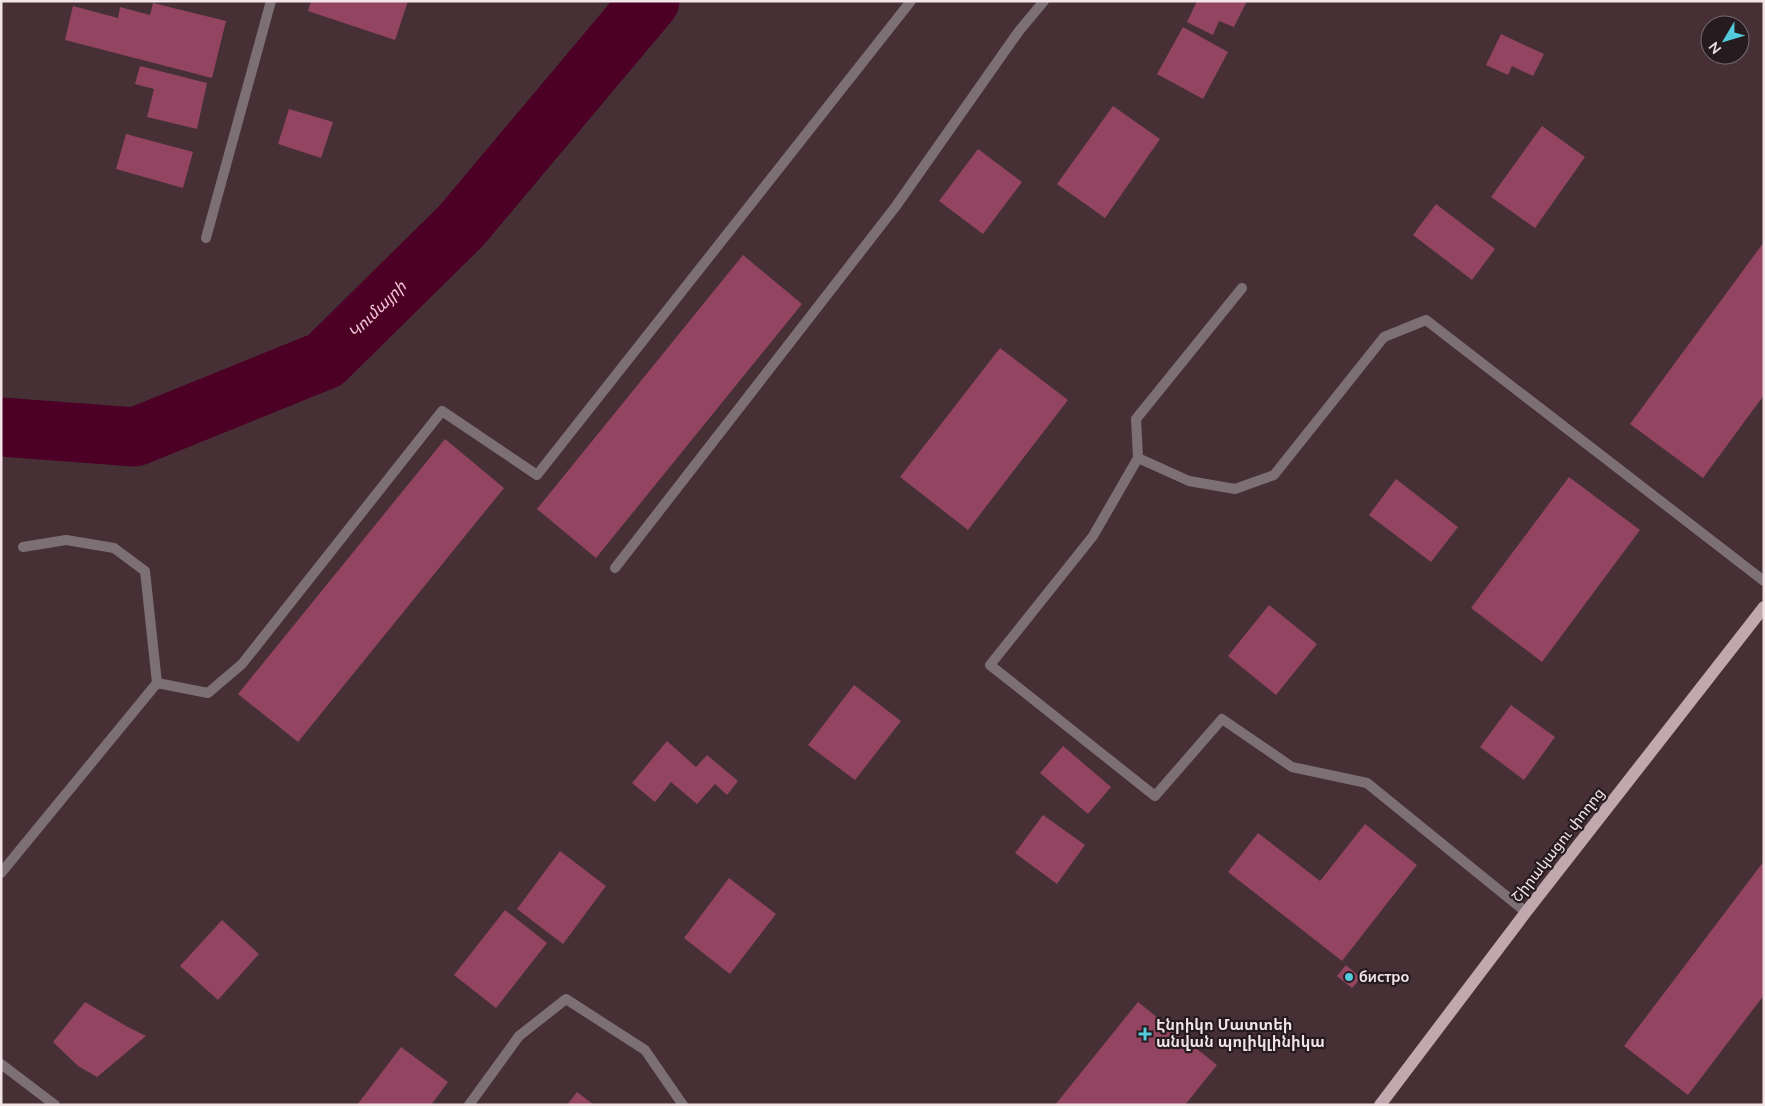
<svg xmlns="http://www.w3.org/2000/svg" width="1765" height="1106" font-family="'Nunito Sans','Noto Sans Armenian',sans-serif">
<rect width="100%" height="100%" fill="#463036"/>
<g fill="none" stroke-linecap="round" stroke-linejoin="round">
<path stroke="#4c0025" stroke-width="59" id="s1" d="M1 427 135 437 325 360 461 226 650 1"/>
</g>
<path fill="#924460" d="M311 1H408L395 40 308 11Z
M1197 1H1247L1234 27 1219 21 1213 35 1187 22Z
M153 3 226 21 212 78 65 40 73 6 118 18 120 7 150 15Z
M1183 27 1228 52 1203 99 1157 74Z
M1501 34 1544 54 1533 76 1512 66 1508 75 1486 65Z
M140 66 207 83 197 129 147 117 154 89 135 84Z
M1113 106 1160 139 1105 218 1057 184Z
M289 109 333 122 321 158 278 144Z
M1542 126 1585 157 1535 228 1491 197Z
M126 134 193 152 183 188 116 169Z
M978 149 1022 182 983 234 939 201Z
M1436 204 1495 249 1472 280 1413 235Z
M1764 242V395L1703 478 1630 424Z
M743 255 802 304 596 558 537 509Z
M1000 348 1068 400 968 530 900 477Z
M445 439 504 488 298 742 238 694Z
M1569 477 1640 530 1542 662 1471 608Z
M1396 479 1458 527 1431 562 1369 515Z
M1269 605 1317 644 1276 695 1228 656Z
M854 685 901 721 855 780 808 745Z
M1511 705 1555 737 1524 780 1480 747Z
M667 741 696 767 707 755 738 781 727 795 715 784 697 804 671 782 655 802 632 783Z
M1063 746 1111 787 1088 814 1040 773Z
M1043 815 1085 845 1057 884 1015 853Z
M1365 824 1417 865 1342 961 1228 872 1258 833 1320 881Z
M560 851 606 886 563 944 517 909Z
M1764 861V995L1688 1095 1624 1046Z
M729 878 776 914 730 974 684 938Z
M505 910 547 943 496 1008 454 975Z
M222 920 259 954 218 1000 180 966Z
M1346 965 1361 978 1352 988 1337 976Z
M85 1002 126 1026 146 1036 97 1077 78 1066 53 1042Z
M1138 1002 1217 1065 1185 1105H1055Z
M401 1047 448 1082 431 1105H357Z
M577 1092 594 1105H567Z"/>
<g fill="none" stroke-linecap="round" stroke-linejoin="round">
<path stroke="#7c7074" stroke-width="10" d="M615 568 896 206 1019 31 1044 1"/>
<path stroke="#7c7074" stroke-width="10" d="M206 238 271 1
M1138 458 1136 419 1242 288
M23 547 66 540 114 548 145 571 157 683
M1 873 157 683 208 693 242 664 442 411 537 475 911 1
M1526 912 1367 783 1292 767 1222 719 1155 796 990 665 1093 536 1138 458 1189 481 1235 489 1274 475 1384 337 1426 320 1764 581
M1 1064 55 1105
M469 1105 519 1036 566 999 645 1050 683 1105"/>
<path stroke="#c1a8af" stroke-width="12" d="M1380 1105 1526 912 1764 607"/>
</g>
<g fill="#54cadd" stroke="#261b1e" stroke-width="2">
<circle cx="1349" cy="977" r="5"/>
<path d="M1142.5 1026.5h5v5h5v5h-5v5h-5v-5h-5v-5h5z"/>
</g>
<g text-anchor="middle" stroke-width="4.5" stroke-linejoin="round" paint-order="stroke">
<g font-size="15" fill="#f3e4e8" stroke="#261b1e">
<text transform="translate(1558 845) rotate(-52)" y="5">Շիրակացու փողոց</text>
</g>
<g font-size="15" font-weight="bold" fill="#f3e4e8" stroke="#261b1e" text-anchor="start">
<text x="1359" y="982">бистро</text>
<text x="1156" y="1030">Էնրիկո Մատտեի<tspan x="1156" dy="17">անվան պոլիկլինիկա</tspan></text>
</g>
<g font-size="16" font-style="italic" fill="#f4c5d2" stroke="#261b1e">
<text dy="6" stroke="none"><textPath href="#s1" startOffset="412">Կումայրի</textPath></text>
</g>
</g>
<rect width="1765" height="1106" fill="none" stroke="#f3e4e8" stroke-width="5"/>
<g transform="translate(1725 40) rotate(232)"><circle r="24" fill="#261b1e" stroke="#786b6f"/>
<path d="M0-4L9 19L0 12L-9 19Z" fill="#54cadd"/>
<text y="-8" font-size="14" font-weight="bold" text-anchor="middle" fill="#f3e4e8">N</text>
</g>
</svg>
